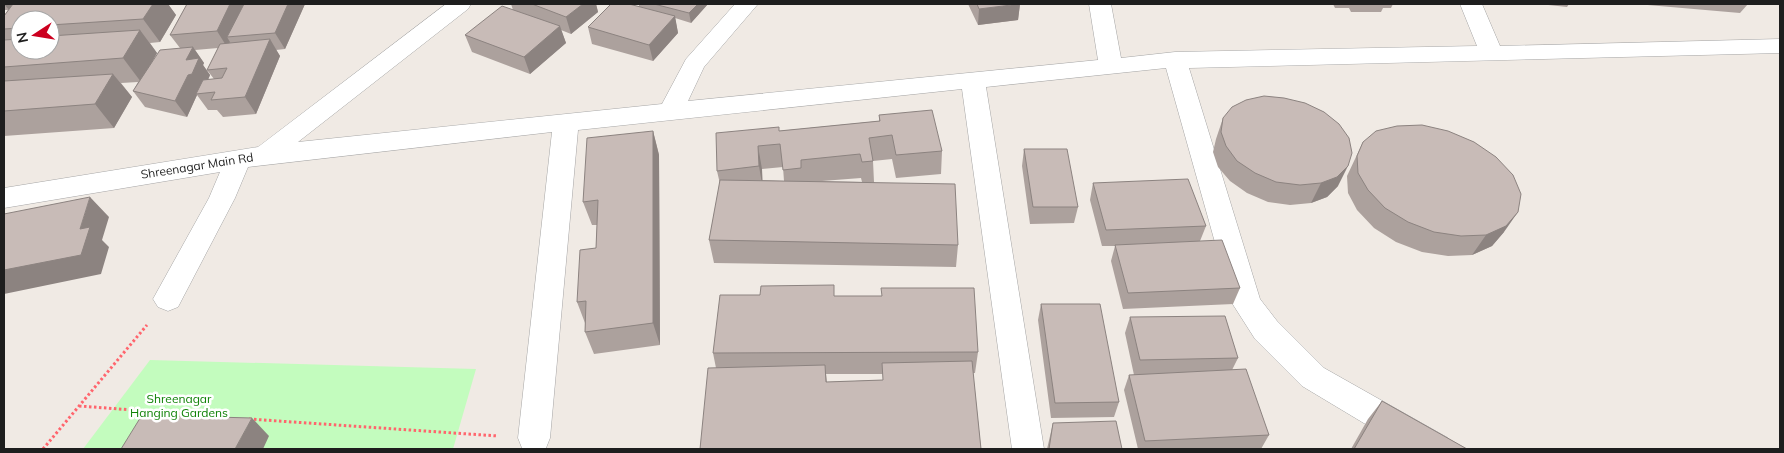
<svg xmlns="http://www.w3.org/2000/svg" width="1784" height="453" font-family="Mulish,sans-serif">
<rect width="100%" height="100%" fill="#f0eae4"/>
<path fill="#c3fcbe" d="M150 360 476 369 453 449H83Z"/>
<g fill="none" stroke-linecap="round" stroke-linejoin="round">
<defs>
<path id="minor" d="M446 4H471L468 9 298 142 662 104 686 59 735 4H758L704 67 688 101 1098 60 1089 4H1111L1121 58 1175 52 1477 46 1460 4H1482L1500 46 1780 39V53L1189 68 1260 299 1277 321 1324 368 1448 438 1452 449H1407L1302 386 1255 339 1232 303 1166 68 986 87 1044 449H1012L962 89 578 130 550 438 546 448 543 449 522 448 518 438 552 132 248 167 235 198 178 307 168 311 158 307 153 299 209 198 220 172 4 208V188L258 147Z"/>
</defs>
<use href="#minor" stroke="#a5a5a5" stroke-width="1"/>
<path stroke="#ff656d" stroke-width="3" stroke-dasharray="2.5 2.5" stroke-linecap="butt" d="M79 406 226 417
M249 419 498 436
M43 449 147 325"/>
<use href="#minor" fill="#fff" fill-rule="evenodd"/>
</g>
<path fill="#aca19d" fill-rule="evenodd" d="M4 4H168L176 15 160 42 150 43 157 53 152 62 180 48 170 35 187 4H305L285 49 276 50 280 56 256 114 223 117 217 110H208L197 95 187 117 145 107 133 91 138 82 121 83 132 97 114 128 4 136V16L8 10H4ZM20 20H50V50H20ZM218 48 207 70 214 79 208 80 210 75 203 65 204 63 195 50Z
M511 4H596L598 12 571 34 561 30 566 43 530 74 472 52 465 35 513 10Z
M639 4H708L691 23 675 18 678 33 653 61 592 44 588 27 639 6Z
M968 4H1020L1018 20 978 25Z
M1333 4H1393L1391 8H1383L1381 12H1351L1349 8H1335Z
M1539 4H1569L1567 7Z
M1636 4H1748L1740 13Z
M879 115 942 151 941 174 896 178 892 159 873 161 874 182 958 245 956 267 714 263 709 240 720 184 717 171 779 131 879 121ZM783 167 784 181 762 180V169ZM861 178 862 182 822 181Z
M1223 118 1338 186 1327 197 1311 203 1290 205 1268 202 1247 193 1230 181 1218 167 1213 152 1216 139Z
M653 131 659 155 660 345 594 354 585 332V323L577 302 596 248 597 225H592L583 202Z
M1363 142 1504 232 1492 246 1472 255 1448 256 1422 252 1396 242 1374 228 1357 210 1348 193 1347 176Z
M1024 149 1078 207 1074 223 1030 224 1022 166Z
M1093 183 1206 226 1200 241 1240 288 1233 304 1123 309 1111 261 1115 246H1102L1090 200Z
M834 296 978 352 975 373H973L981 449H700L716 368 713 353ZM826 374H883V380L827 382Z
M1041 304 1119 402 1114 417 1051 418 1038 320Z
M1130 317 1238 358 1232 370 1269 435 1261 449H1138L1124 390 1129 375H1134L1125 333Z
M1382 401 1467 449H1351L1368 419Z
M1053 423 1122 449H1047Z"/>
<path fill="#8c8380" d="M4 4H13L9 10Z
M153 4H168L176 15 160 42 143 19Z
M230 4H247L227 37 230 42 227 47 217 31Z
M288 4H305L285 49 275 33Z
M583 4H596L598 12 571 34 566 17Z
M698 4H708L691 23 689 13Z
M1020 4 1018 20 978 25 979 9Z
M675 16 678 33 653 61 649 45Z
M560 26 566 43 530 74 524 57Z
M140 30 157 53 141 82 123 58Z
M270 39 280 56 256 114 245 97Z
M193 47 204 63 203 65 210 75 203 91 196 94 197 95 187 117 175 101 186 60Z
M113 74 132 97 114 128 95 104Z
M653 131 659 155 660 345 653 323Z
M758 146 762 169 763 190 759 166Z
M1348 166 1338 186 1327 197 1311 203 1321 183Z
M90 197 109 217 102 240 109 247 101 274 4 294V270L80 229Z
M1518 212 1504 232 1492 246 1472 255 1486 235Z
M252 418 269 436 263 449H235Z"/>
<path fill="#c8bbb7" stroke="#8c8380" d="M13 4H153L143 19 50 25V20H20V28L4 29V16Z
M187 4H230L217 31 170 35Z
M244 4H288L275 33 227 37Z
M532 4H583L566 17Z
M611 4H629L675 16 649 45 588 27Z
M654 4H698L689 13Z
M977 4H1019L979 9Z
M502 6 560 26 524 57 465 35Z
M140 30 123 58 4 67V40L20 39V50H50V36Z
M270 39 245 97 211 100 215 92 196 94 203 80 222 78 227 68 207 70 220 44Z
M193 47 186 60 199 58 192 74 188 75 175 101 133 91 160 50Z
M113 74 95 104 4 111V81Z
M1264 96 1284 98 1305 103 1324 112 1339 124 1349 138 1352 153 1348 166 1337 177 1321 183 1300 185 1276 182 1255 173 1237 161 1226 146 1221 132 1223 118 1232 107 1246 100Z
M932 110 942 151 896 155 892 135 869 138 873 161 862 162 860 154 801 160V168L783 170 780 144 758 146 759 166 717 171 716 133 779 127V131L880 121 879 115Z
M1422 125 1448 131 1474 142 1496 157 1513 175 1521 194 1518 212 1506 226 1486 235 1461 236 1434 232 1408 222 1385 208 1368 190 1358 173 1357 156 1363 142 1376 131 1397 126Z
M653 131V323L585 332 586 301 577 302 580 250 596 248 598 200 583 202 587 138Z
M1024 149H1067L1078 207H1033Z
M1188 179 1206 226 1106 230 1093 183Z
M720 180 955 184 958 245 709 240Z
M90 197 80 229 90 227 81 255 4 270V214Z
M1222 240 1240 288 1128 293 1115 245Z
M834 285V296H882L881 288H974L978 352 713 353 720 295H760L761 286Z
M1041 304H1100L1119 402 1055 403Z
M1225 316 1238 358 1140 360 1130 317Z
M972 361 981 449H700L708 368 825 365 826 382 883 380 882 363Z
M1246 369 1269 435 1145 441 1129 375Z
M1382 401 1467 449H1354Z
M142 415 252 418 235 449H121Z
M1116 421 1122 449H1049L1053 423Z"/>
<g text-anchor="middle" stroke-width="5" stroke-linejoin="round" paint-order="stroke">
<g font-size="12" fill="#1e1e1e" stroke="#fff">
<text transform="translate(197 166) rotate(-9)" y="4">Shreenagar Main Rd</text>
</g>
<g font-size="12" fill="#0f8206" stroke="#fff">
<text x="179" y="403">Shreenagar<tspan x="179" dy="14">Hanging Gardens</tspan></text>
</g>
</g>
<rect width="1784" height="453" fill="none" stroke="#1e1e1e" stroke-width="10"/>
<g transform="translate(35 35) rotate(258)"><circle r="24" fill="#ffffff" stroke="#a5a5a5"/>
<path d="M0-4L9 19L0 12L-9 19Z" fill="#cc001f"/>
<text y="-8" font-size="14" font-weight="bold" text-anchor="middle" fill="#1e1e1e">N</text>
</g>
</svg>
